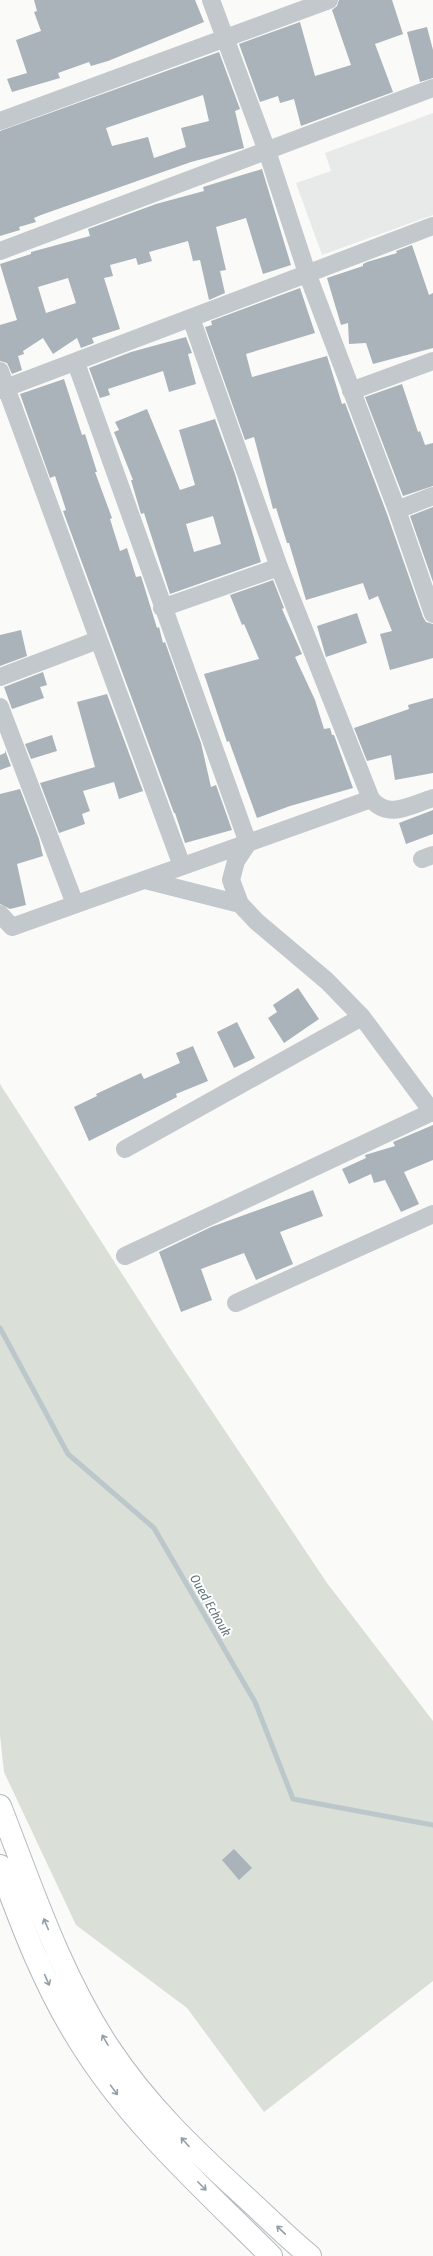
<svg xmlns="http://www.w3.org/2000/svg" width="433" height="2256" font-family="'Fira Sans Condensed',sans-serif">
<rect width="100%" height="100%" fill="#fafaf8"/>
<path fill="#e8e9e9" d="M433 113V215L322 255 296 183 331 171 325 153Z"/>
<path fill="#dadfd7" d="M0 1084 171 1350 327 1583 433 1721V1981L264 2112 187 2008 76 1925 4 1772 0 1735Z"/>
<g fill="none" stroke-linecap="round" stroke-linejoin="round">
<path stroke="#bbc7cb" stroke-width="5" d="M0 1328 68 1454 154 1528 255 1702 293 1799 433 1825"/>
</g>
<path fill="#aab3b9" fill-rule="evenodd" d="M34 0H195L204 22 108 61 91 66 89 62 58 73 60 78 12 92 7 79 27 73 16 40 41 31 34 12 37 11Z
M339 0H392L403 34 375 44 393 92 301 126 294 99 280 103 278 96 260 102 239 44 300 22 315 76 351 65 332 10 337 6Z
M427 27 433 50V78L420 82 407 32Z
M219 52 240 109 235 111 244 148 191 162 41 215 34 218 36 222 19 227 20 230 0 236V131ZM203 95 209 121 181 128 186 147 154 158 148 137 112 146 106 128Z
M262 169 291 265 263 274 246 218 216 227 226 270 220 271 225 293 209 300 200 260 193 261 188 241 149 252 152 261 138 265 136 258 110 265 113 276 104 278 120 329 92 338 94 343 81 348 77 338 53 354 43 338 23 351 24 354 18 356 22 370 12 374 7 363 0 361V325L17 320 0 264 31 254V252L90 236 88 229 156 204 204 191 203 187ZM68 278 76 303 46 313 38 287Z
M412 245 429 295 433 293V348L373 364 366 343 349 344 348 323 341 325 327 278 363 266V264L367 262 397 253 396 251Z
M300 288 315 333 246 354 252 377 327 356 342 404 345 403 387 514 423 617 426 622 433 624V658L390 670 380 634 392 631 378 596 369 600 363 583 306 600 289 543H287L276 508 273 509 254 437 245 440 205 327 212 325 211 321Z
M186 337 192 353 188 354 196 384 169 392 163 371 108 389 110 395 100 398 89 368 131 352Z
M64 379 82 435 85 434 97 472H95L112 518 110 519 120 551 127 548 136 577 141 576 157 628 159 627 163 643 165 642 201 743 211 787 216 785 232 830 185 843 175 813H174L63 511 66 510 55 476 50 478 20 394Z
M402 384 418 432 420 431 425 445 433 443V486L403 496 365 397Z
M147 409 180 490 195 485 179 430 215 419 235 474 261 562 170 594 144 513 141 514 131 480H133L114 432 119 430 115 422ZM213 516 221 544 194 552 186 524Z
M433 507V582L410 516Z
M273 580 284 608 282 609 302 654 295 657 315 700 324 729 330 728 332 735H334L353 788 290 806 257 818 229 741 227 742 204 674 259 659 244 624 242 625 230 595Z
M357 613 367 643 326 657 317 626Z
M21 630 27 656 0 666V635Z
M43 672 47 685 40 687 44 698 12 709 4 687Z
M107 694 143 791 119 799 114 782 83 791 90 811 82 814 85 824 59 833 40 783 95 767 77 702Z
M433 698V773L395 780 391 755 367 761 354 728 409 709 408 705Z
M52 735 57 751 31 759 25 744Z
M5 750 11 766 0 770V755L5 753Z
M20 789 39 839 43 856 17 864 26 905 10 909 0 904V794Z
M433 810V834L406 844 399 823Z
M298 988 319 1019 284 1043 268 1018 277 1012 273 1005Z
M237 1022 255 1058 234 1068 217 1032Z
M193 1046 208 1081 176 1094 177 1097 89 1141 74 1107 97 1096 96 1094 141 1073 144 1079 180 1063 176 1053Z
M433 1125V1160L404 1172 419 1204 401 1212 385 1180 374 1183 371 1174 349 1184 342 1169 366 1158 365 1155 395 1146 393 1142Z
M313 1190 323 1216 280 1232 293 1264 256 1280 244 1253 201 1269 212 1300 181 1312 159 1252 211 1227Z
M234 1849 252 1868 239 1880 222 1860Z"/>
<g fill="none" stroke-linecap="round" stroke-linejoin="round">
<defs>
<path id="secondary" d="M0 1806C32 1888 60 1974 109 2048 147 2105 191 2147 241 2193 264 2214 286 2236 310 2256
M0 1866C22 1926 45 1987 80 2042 130 2123 204 2189 271 2256"/>
</defs>
<use href="#secondary" stroke="#b3babf" stroke-width="24"/>
<path stroke="#c3c8cc" stroke-width="18" d="M211 0 267 151 307 273 397 510 433 614
M0 121 329 0
M0 251 433 88
M191 318 279 567 371 799C389 820 410 805 433 798
M76 363 248 843 236 861 231 880 240 904 257 922 327 981 362 1017 433 1113
M0 371 182 866
M0 390 433 226
M351 391 433 361
M397 510 433 496
M162 608 279 567
M0 677 98 640
M0 707 75 904
M422 859 433 855
M145 880 240 904
M0 914 12 927 371 799
M125 1149 362 1017
M125 1256 432 1112
M236 1303 433 1214"/>
<use href="#secondary" stroke="#fff" stroke-width="22"/>
</g>
<defs><path id="oneway-shaft" d="M-6 0H5M1.5-3L5.5 0L1.5 3" fill="none" stroke-width="1.6" stroke-linecap="round" stroke-linejoin="round"/></defs>
<g stroke="#939fa8">
<use href="#oneway-shaft" transform="translate(46 1924) rotate(-113)"/>
<use href="#oneway-shaft" transform="translate(47 1980) rotate(66)"/>
<use href="#oneway-shaft" transform="translate(105 2040) rotate(-120)"/>
<use href="#oneway-shaft" transform="translate(114 2090) rotate(54)"/>
<use href="#oneway-shaft" transform="translate(185 2142) rotate(-132)"/>
<use href="#oneway-shaft" transform="translate(202 2186) rotate(45)"/>
<use href="#oneway-shaft" transform="translate(281 2230) rotate(-137)"/>
</g>
<g text-anchor="middle" stroke-width="4" stroke-linejoin="round" paint-order="stroke">
<g font-size="13" font-style="italic" fill="#60757c" stroke="#fff">
<text transform="translate(211 1605) rotate(60)" y="5">Oued Echouk</text>
</g>
</g>
</svg>
